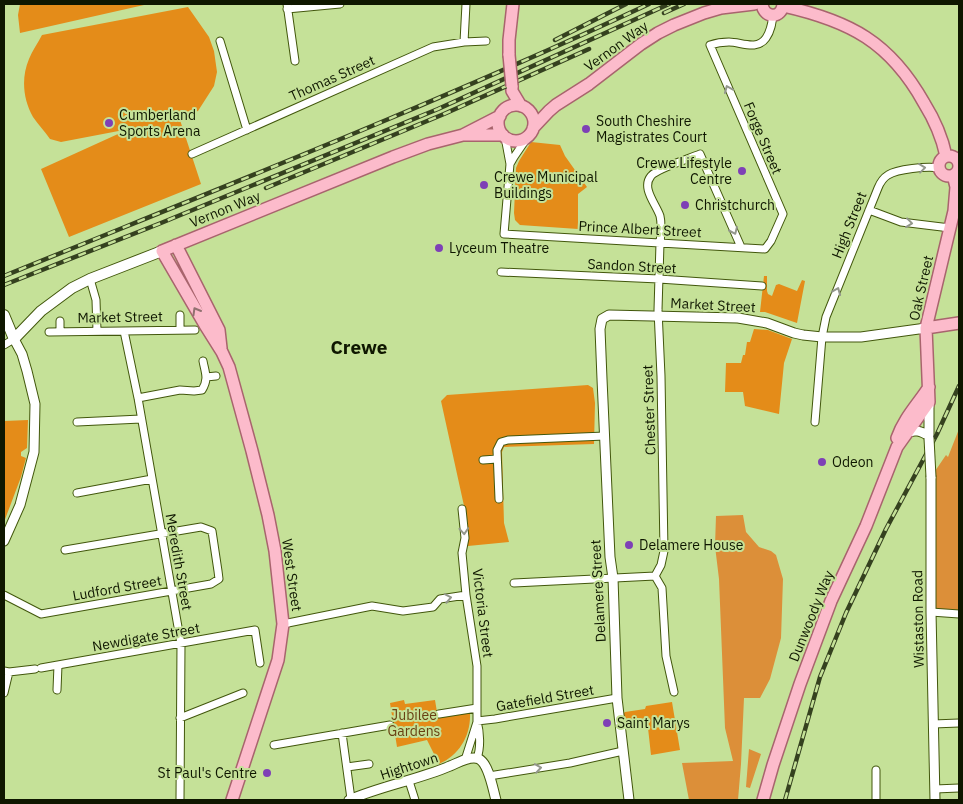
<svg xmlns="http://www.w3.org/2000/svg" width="963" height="804" font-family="'IBM Plex Sans',sans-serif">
<rect width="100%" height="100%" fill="#c5e198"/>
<path fill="#e48c19" d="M20 4H143L144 5 20 33 18 15Z
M188 7 209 37 214 51 217 72 214 86 198 111 179 117 201 184 69 237 41 169 129 129 61 142 50 139C45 132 38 124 33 117 23 99 21 78 29 59 32 51 38 43 42 35Z
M531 142 560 145 565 156 587 187 578 194V229L520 225 515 220 514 213 516 168 519 161Z
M764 276H767V291L768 294 772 296 776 285 779 284 797 291 802 280 805 281 797 323 765 312H760Z
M754 329 768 330 792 339 784 363 779 414 745 406 743 392H725L726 363H741L743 355H745L747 342H750Z
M588 385 593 388 595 403 594 444 504 447 502 452 504 523 509 542 468 546V524L441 401 447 395Z
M28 420 27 448 21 452V456L26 458 21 477 4 522V421Z
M404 700 405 704 435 700 438 718 470 713C471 736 459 755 439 764L427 740 397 747 390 703Z
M672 702 680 750 651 755 647 719 624 722 622 715 625 712 645 709 646 706Z"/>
<path fill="#dc8f39" d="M959 429V614L931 612V477L946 455 948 457Z
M743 515 746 532 759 547 771 551 776 555 783 579 781 638 770 679 760 698H744L741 764 738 800H689L682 763 733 761 725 728 719 579 715 546 716 516Z
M749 749 761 754 750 788 746 787Z"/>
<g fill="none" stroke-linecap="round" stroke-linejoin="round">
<defs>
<path id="minor" d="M287 4 295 61
M287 9 340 4
M220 41 247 130
M464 42 466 4
M505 137 510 164 504 234 765 249 771 241 783 214 710 45C716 43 722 42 729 42 741 42 757 51 766 38 771 31 772 23 773 15
M192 154 433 47 464 42 486 41
M510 164 514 157 529 135
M869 210 901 222 950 228
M501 272 659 279 762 286
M90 279 96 300 97 331
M180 315V330
M60 321V332
M124 331 138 398 181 644 180 800
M49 332 195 330
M4 345 14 339
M206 377 216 376
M138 398 180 390 194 391 202 390C209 379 205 372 203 361
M77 422 141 419
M815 422 822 337 826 317 878 188C880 183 883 178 888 175 897 169 927 166 939 168
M483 460 497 459
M77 493 152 479
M499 499 497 450 501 442 508 440 605 436
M462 509 465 538 462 553 466 595 477 666V721C480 732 481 748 477 758
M655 576 661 565 664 551 661 376 658 310 660 243C661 234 662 224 660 216 656 204 641 188 651 176 656 169 691 158 700 154L741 247
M655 576 662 588 666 656 674 692
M514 583 655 576
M4 595 41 614 211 584 219 579 218 571 212 531 201 527 65 550
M931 612 959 614
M283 624 372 606 403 611 433 607 440 599 466 595
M41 668 255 630 260 663
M4 671 9 672 35 669
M57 690 58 665
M4 693 9 672
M439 714 477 708
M180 718 243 693
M477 721 495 719 617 698
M933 724 959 723
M342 733 351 799
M274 745 390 725
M465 760 477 722
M347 767 369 764
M876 770V800
M489 776 570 763 623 751
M409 781 415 800
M935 789 959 788"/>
<path id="tertiary" d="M906 433C915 429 921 431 929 436
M929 438V402
M931 477V612L935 800
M4 541 20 505 34 452 35 404 27 371 22 354 14 339
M349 800C381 786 417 780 450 766 458 763 470 755 479 759 489 764 493 790 496 800
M629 800 617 698 613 578 610 557 602 379 600 329 602 319 609 315 738 318 767 323 794 333 803 335 822 337H861L926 328"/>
<path id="secondary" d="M4 315 14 339 41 311 72 288 90 279 162 251"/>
<path id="primary" d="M762 4C764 19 782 19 783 4
M783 6C850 21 890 42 924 103 934 119 942 137 946 156
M509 55V40L513 4
M512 86V91L521 106
M498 123a18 18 0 1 1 36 0a18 18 0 1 1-36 0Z
M533 128 549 111 556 105 589 84 641 44 658 33 674 25 704 13 721 8 754 4
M465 135H503
M939 166a10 10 0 1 1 20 0a10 10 0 1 1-20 0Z
M176 245 219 330 221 348
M926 328 959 323
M897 438C904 418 918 404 929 387
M232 800 278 660 283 624 275 551 268 515 252 451 229 367 222 352 205 325 162 251 393 157 428 144 463 135 500 116
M763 800 773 765 800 684 831 601 866 526 897 447 929 402 926 328 954 211 956 187 953 175"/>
</defs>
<use href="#minor" stroke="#42570c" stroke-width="9"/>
<use href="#tertiary" stroke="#42570c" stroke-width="11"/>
<use href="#secondary" stroke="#42570c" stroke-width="12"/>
<use href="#primary" stroke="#a8646d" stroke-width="14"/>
<use href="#minor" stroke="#fff" stroke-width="7"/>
<use href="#tertiary" stroke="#fff" stroke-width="9"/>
<use href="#secondary" stroke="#fff" stroke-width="10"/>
<use href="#primary" stroke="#fcbbcb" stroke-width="11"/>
<defs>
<path id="rail" d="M664 13 684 4
M555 40 626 4
M266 188 444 114 589 49
M4 276C220 188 438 103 649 4
M4 285 161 223 438 109 669 4
M785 800 820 677 846 613 886 529 937 434 959 386"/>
</defs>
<use href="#rail" stroke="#35411f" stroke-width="4.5"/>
<use href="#rail" stroke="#c5e198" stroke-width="2.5" stroke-dasharray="8" stroke-linecap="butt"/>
<defs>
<path id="tertiary-bridge" d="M929 438 931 477"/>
<path id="primary-bridge" d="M509 55 512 86"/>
</defs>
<use href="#tertiary-bridge" stroke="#42570c" stroke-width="11" stroke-linecap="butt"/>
<use href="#primary-bridge" stroke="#a8646d" stroke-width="14" stroke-linecap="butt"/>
<use href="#tertiary-bridge" stroke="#fff" stroke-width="9"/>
<use href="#primary-bridge" stroke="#fcbbcb" stroke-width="11"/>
</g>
<defs><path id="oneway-chevron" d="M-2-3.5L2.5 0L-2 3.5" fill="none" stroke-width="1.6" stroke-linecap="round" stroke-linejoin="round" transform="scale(1.25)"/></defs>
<g stroke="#93978c">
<use href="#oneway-chevron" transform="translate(728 89) rotate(-113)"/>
<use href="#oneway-chevron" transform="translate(922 168) rotate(-7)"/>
<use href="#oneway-chevron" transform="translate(909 223) rotate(7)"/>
<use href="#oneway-chevron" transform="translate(734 231) rotate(66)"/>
<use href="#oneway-chevron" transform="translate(837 291) rotate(-68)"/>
<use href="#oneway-chevron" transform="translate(464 531) rotate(86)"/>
<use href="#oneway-chevron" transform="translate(448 598) rotate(-11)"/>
<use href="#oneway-chevron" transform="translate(538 768) rotate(-9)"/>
</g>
<use stroke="#917170" href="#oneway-chevron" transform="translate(196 311) rotate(-120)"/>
<g fill="#7e40b6" stroke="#c5e198" stroke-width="2">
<circle cx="109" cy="123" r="5"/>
<circle cx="586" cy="129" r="5"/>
<circle cx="742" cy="171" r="5"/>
<circle cx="484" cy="185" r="5"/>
<circle cx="685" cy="205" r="5"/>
<circle cx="439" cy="248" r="5"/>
<circle cx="822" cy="462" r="5"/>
<circle cx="629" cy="545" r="5"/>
<circle cx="607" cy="723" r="5"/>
<circle cx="267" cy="773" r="5"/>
</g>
<g text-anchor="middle" stroke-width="4" stroke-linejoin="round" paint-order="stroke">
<g font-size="14" fill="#0f1700" stroke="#c5e198">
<text transform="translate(616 46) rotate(-36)" y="5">Vernon Way</text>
<text transform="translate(332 78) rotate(-24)" y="5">Thomas Street</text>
<text transform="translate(763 138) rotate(67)" y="5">Forge Street</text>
<text transform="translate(225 209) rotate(-22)" y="5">Vernon Way</text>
<text transform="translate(849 225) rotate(-68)" y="5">High Street</text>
<text transform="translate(640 229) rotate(3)" y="5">Prince Albert Street</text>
<text transform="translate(632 266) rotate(3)" y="5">Sandon Street</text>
<text transform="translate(921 288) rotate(-77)" y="5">Oak Street</text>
<text transform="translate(713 305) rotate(3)" y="5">Market Street</text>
<text transform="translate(120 317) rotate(-1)" y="5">Market Street</text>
<text transform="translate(649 410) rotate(-92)" y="5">Chester Street</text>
<text transform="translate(179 562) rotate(80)" y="5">Meredith Street</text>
<text transform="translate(292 575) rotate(82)" y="5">West Street</text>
<text transform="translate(117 588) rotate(-10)" y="5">Ludford Street</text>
<text transform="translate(598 591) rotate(-93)" y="5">Delamere Street</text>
<text transform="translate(483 613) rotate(83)" y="5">Victoria Street</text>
<text transform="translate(811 616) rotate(-68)" y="5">Dunwoody Way</text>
<text transform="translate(918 619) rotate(-91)" y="5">Wistaston Road</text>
<text transform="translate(146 637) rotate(-10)" y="5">Newdigate Street</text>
<text transform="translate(545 698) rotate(-10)" y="5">Gatefield Street</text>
<text transform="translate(409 766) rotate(-18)" y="5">Hightown</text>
</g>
<g font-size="14" fill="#0f1700" stroke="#c5e198" text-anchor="start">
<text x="119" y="120">Cumberland<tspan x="119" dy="16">Sports Arena</tspan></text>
<text x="596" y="126">South Cheshire<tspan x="596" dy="16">Magistrates Court</tspan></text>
<text x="732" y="168" text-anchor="end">Crewe Lifestyle<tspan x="732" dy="16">Centre</tspan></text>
<text x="494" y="182">Crewe Municipal<tspan x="494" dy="16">Buildings</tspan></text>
<text x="695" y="210">Christchurch</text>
<text x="449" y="253">Lyceum Theatre</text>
<text x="832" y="467">Odeon</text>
<text x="639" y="550">Delamere House</text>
<text x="617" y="728">Saint Marys</text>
<text x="257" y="778" text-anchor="end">St Paul's Centre</text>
</g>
<g font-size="14" fill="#684013" stroke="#c5e198">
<text x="414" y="720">Jubilee<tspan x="414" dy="16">Gardens</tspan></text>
</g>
<g font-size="19" font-weight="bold" fill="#0f1700" stroke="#c5e198">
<text x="359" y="354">Crewe</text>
</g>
</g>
<rect width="963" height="804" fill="none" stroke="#0f1700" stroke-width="10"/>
</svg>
